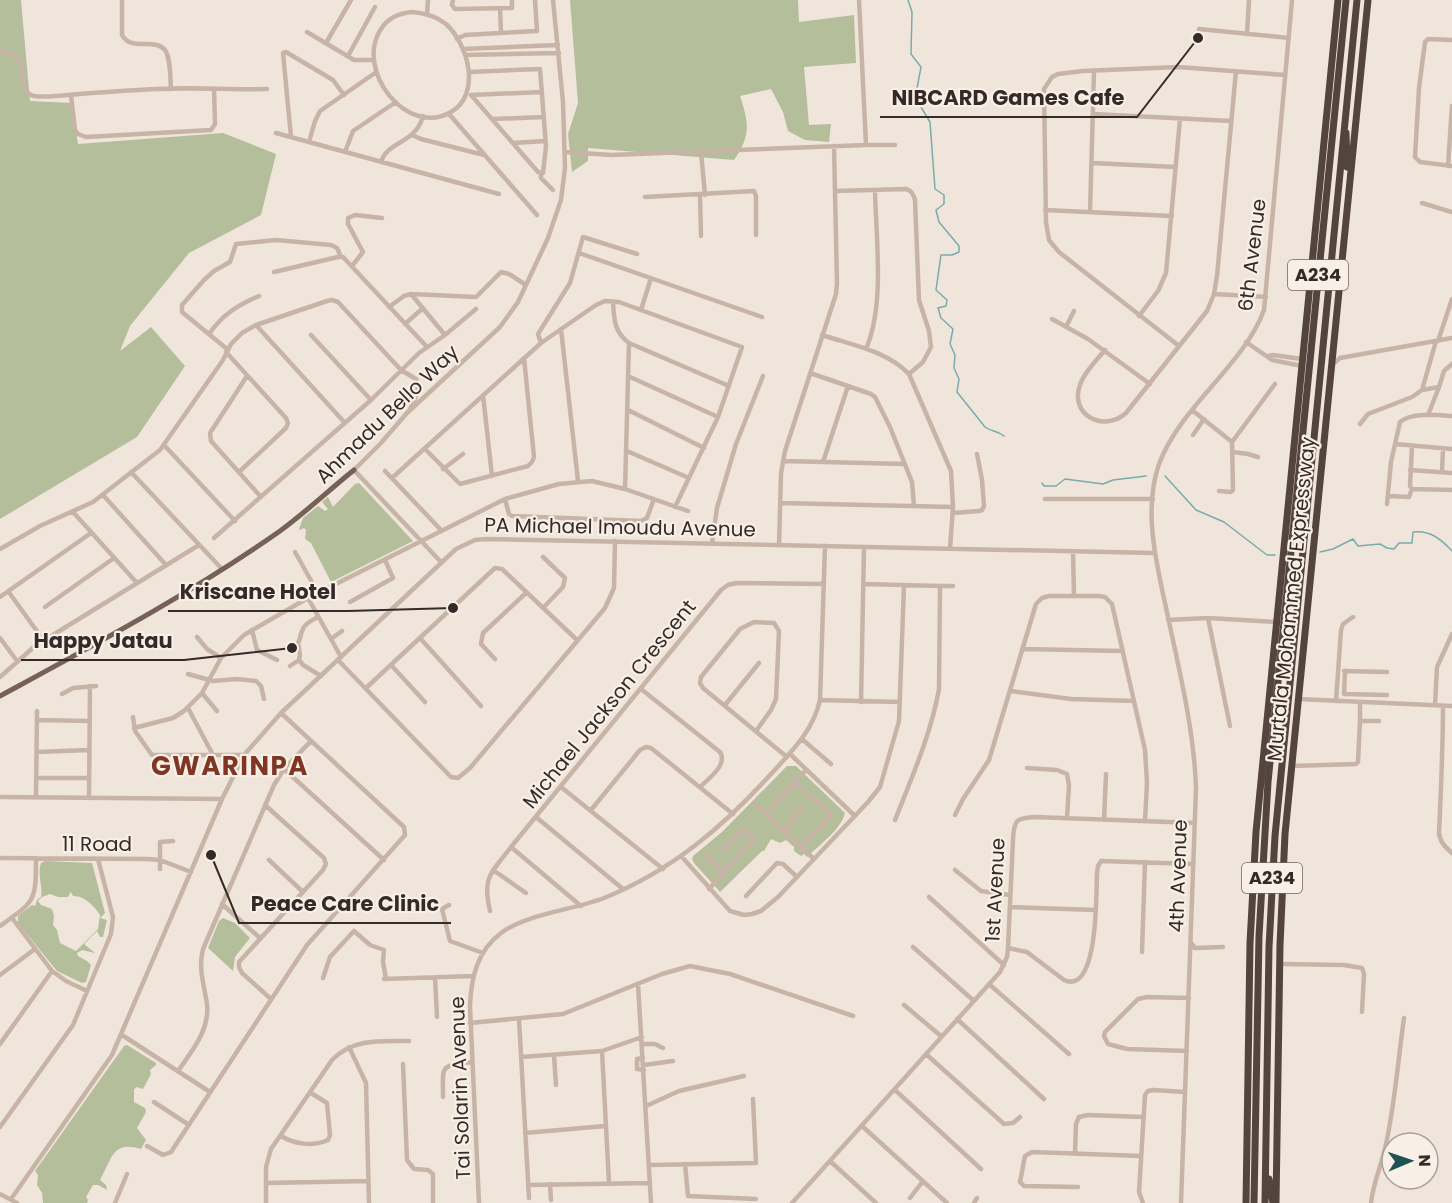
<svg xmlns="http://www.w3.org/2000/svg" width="1452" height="1203" font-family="Poppins,sans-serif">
<rect width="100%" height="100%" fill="#f0e5da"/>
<path fill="#b4be9b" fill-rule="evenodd" d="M0 0H21L30 101 72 103 78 144 223 133 276 154 261 215 189 253 130 326 120 351 151 327 185 366 137 437 0 519Z
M570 0H798L799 22 854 15 856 63 804 67 809 125 831 124 829 142 805 140 788 131 783 112 771 89 740 96C749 123 751 136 734 160L588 148V161L572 172 568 134 578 103Z
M359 483 413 541 331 582 311 543 305 539 306 530 304 528 300 530 299 529 303 518 318 506 325 511 328 509 322 502 328 497 333 507 355 484Z
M787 766H796L845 813C841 830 819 845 807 857L804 854 801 856 794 851V847L786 840 780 843 771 839 764 851H762L720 892 694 863 692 859 693 856 722 832Z
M45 861 92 863 105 913 100 918 107 920 103 937H100L97 931 84 944 95 953 82 950 77 953 78 956 87 961 91 965 86 982 82 983 57 971 18 923V916L32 905 35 906 37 900 41 897C43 886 37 875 41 863ZM71 892 73 896C84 895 95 907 100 915L98 929 76 951 60 943 57 930 53 925 54 916 52 909 41 905 38 901 42 897 50 894 58 897H68Z
M223 918 235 923 250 938 235 957 233 971 208 948 219 921Z
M127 1045 156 1063V1065L150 1070 151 1074 143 1089 136 1087 134 1090V1102L145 1108 146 1112 137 1128 146 1140 141 1149C112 1140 112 1159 100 1180L106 1185 107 1190 98 1185H93L86 1197 88 1200 87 1203H43L42 1193 37 1185 38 1175 35 1171 124 1046Z"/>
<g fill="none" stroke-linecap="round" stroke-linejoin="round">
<path stroke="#7aabac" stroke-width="1.5" d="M908 0 912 12 911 54 921 67 917 88 918 102 930 122 935 189 944 195V204L936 210 939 222 959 246V252L952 255H941L936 290 947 300 946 306 938 308 941 318 953 329 950 344 955 355 954 368 959 379 957 392 985 427C992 432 997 430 1004 436
M1165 476 1196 510 1224 522 1267 555H1275
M1042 483 1044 486H1056L1065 479 1103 484 1113 480 1146 476
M1320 552 1333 549 1353 539 1358 546 1380 544 1387 548 1394 549 1399 543H1412L1413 532C1430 530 1441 539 1452 551"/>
<path stroke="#c7b4a6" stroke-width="4.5" d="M122 0V35C131 52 155 37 165 50 171 59 170 78 171 89
M453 0 452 5 455 9 510 8H512V0
M500 8 501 33
M412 12C425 13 436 16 446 24 468 44 482 94 451 112 407 138 354 70 381 29 388 18 400 13 412 12Z
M427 14 428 0
M1199 29 1289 38
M307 32 354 60H373
M1247 34 1249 0
M457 39 465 35 537 31 535 0
M1452 40 1428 39 1425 42 1419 88 1415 157 1420 162 1452 166
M326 43 351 0
M463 49 558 45
M0 51C34 53 14 92 34 96 48 98 65 95 79 94 105 92 131 90 157 89 194 87 230 90 267 89
M465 55 559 53
M348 56 375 7
M469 72 540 69 546 146 543 173 538 172 471 95
M71 95 75 130 78 134 86 137 211 130 215 124 214 89
M471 95 542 92
M449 114 537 215
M1093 114 1231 121
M492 119 544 117
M276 133 499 194
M412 135 421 139 484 155
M291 137 283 53 286 52 333 80 344 95
M309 142 315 121 320 111 375 73
M513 143 545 141
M866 145H895
M345 152 353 131 396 102
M565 152 612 155 866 145 859 0
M701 152 705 195
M381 162C388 140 415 145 423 116
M1092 163 1176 167
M1448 166 1452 106
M541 174V178L553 190
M836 191 906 189C912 191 913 194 915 200L919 300 929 331 931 347 923 362 909 374
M700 195 701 236
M645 197 754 191 756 196V235
M1422 203 1452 212
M1045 210 1172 216
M1090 212 1094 71
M579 253 762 317
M352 266 363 252 348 224V218L355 215 382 218
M274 272 338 257H343L427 347
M1214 294 1266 297
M613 302C614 319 614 332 629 343L625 489
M389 307 404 296 411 294 476 297 501 272 509 274 526 285
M641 310 651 278
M1139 316 1158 291 1166 273 1180 119
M1052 319 1088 339 1150 384
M405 324 423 308
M256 325 345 423
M1066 327 1074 311
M561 329 578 481
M209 334C222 315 238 305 259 296
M311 335 371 400
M445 335 476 309
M822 335C852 345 887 351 909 374L951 471 953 507 950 549
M1438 341 1452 299
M1246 342 1272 360 1302 366
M541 343 538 334 570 283 583 237 637 254
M629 343 729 386
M1179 346 1059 252 1049 240 1046 222 1044 89 1052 77 1058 74 1083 71 1178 67 1285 75
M227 349 182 312V305L204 280 214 271 230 262 236 244 276 240 331 245 337 248 341 257
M866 349C885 305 876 239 875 191
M1105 350C1097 360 1084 372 1080 385 1069 415 1104 433 1126 413L1207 311 1214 294 1217 276 1236 71
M226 352 286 418 288 423 286 428 239 472
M1268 356 1273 355 1302 359
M1333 364 1340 358 1452 338
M810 373 871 394 875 397 890 427 912 482 914 506
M247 376 210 433 211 441 261 497
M628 376 718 417
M1422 390 1436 341
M483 395 492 476
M628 410 704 448
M1192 410 1232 442
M1428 415 1439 387
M1360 424 1368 414 1412 397 1422 390 1439 387 1444 371 1452 364
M1193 435 1204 419
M1395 444 1452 449
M164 445 235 521
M1412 446 1410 486 1412 489 1452 490
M425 449 460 484 528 466 532 462 534 457 524 358
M627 451 689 478
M1233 452 1248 454 1258 457
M783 461 905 464
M823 462 848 386
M443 469 463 454
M1410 470 1452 473
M385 471 441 530
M131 472 222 569
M1442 472 1443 449
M392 478 541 343 596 305 605 301 619 302 742 347 718 417 675 507
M1219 491 1231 492 1233 490 1232 442 1275 384
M103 495 166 565
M1388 496 1409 497 1412 489
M505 499 509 514 512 516 641 521 647 518 654 499
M1045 499H1153
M780 503 953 507
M1387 504 1391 462 1400 422C1412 412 1437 415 1452 416
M73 512 137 583
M953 513 979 511 982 510 984 506 982 480 977 454
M214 538 371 400 419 353 445 335 411 294
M712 543 717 508 736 444 763 376
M779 545 781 473 785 451 836 294 837 283 834 146
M0 549 40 526 93 502 160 450 223 360 231 344 242 333 256 325 327 301 332 300 338 302 401 370 416 379C421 390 414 401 409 411
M295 552 318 593
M1073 552 1074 596
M543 557 565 578 563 587 543 608
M441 562 354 470 381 443 407 413 500 327 518 302 548 238 561 200 565 168 563 102 553 0
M864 584 940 586 939 689C931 734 912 777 895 820
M940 586H953
M8 591 44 641
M0 597 91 533
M308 598 341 657
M350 602 393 578 385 560
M45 607 114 558
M1208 618 1230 726
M1168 620 1208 618 1276 622
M252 630 257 650 277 660
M197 637 207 649 221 658
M0 638 17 661
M420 638 481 706
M331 639 342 631
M1022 649 1123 651
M495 659 481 644 483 633 526 593
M299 660 300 655 298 643C301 638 300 634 303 629 305 623 313 620 318 617
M338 660 451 777 458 778 470 768 605 608 614 588 615 541
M391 665 425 702
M290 666 299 660 303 665 321 676
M1344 671 1387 672
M1345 671 1344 694 1387 695
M188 674 213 681 237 679 256 681 261 686 264 699
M0 677 35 646 199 545
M366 688 495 568 502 569 577 640
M641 689 720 752C728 765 709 778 700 787
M1011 691 1071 699 1134 701
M202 693 217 711
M62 694 73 688 96 686
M1298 699 1452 706
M820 700 900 702
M1336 701 1341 630 1343 624 1353 617
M861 702 864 547
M1360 702V721H1379
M725 705 759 663
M1435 705 1437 667 1452 634
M1443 706C1443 748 1441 790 1439 833 1440 842 1445 847 1452 853
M188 708 213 755
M133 717 135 731 152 755H244
M37 720 90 721
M134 728 173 718 184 711 202 693 221 658 244 635 308 598 505 499 559 484 592 481 625 489 688 511
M756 731 771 710 776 699 779 631 774 623 754 622 740 629 701 677 700 683 703 688 787 757
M803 740 831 764
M37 752 89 750
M790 754 855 816
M1291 766 1356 764 1358 762 1360 721
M1027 768 1057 770 1067 774 1069 785 1067 818
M284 769 384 860
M36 778H89
M794 782 831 814 801 848
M561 787 663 869
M0 797 222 799
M36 797 37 711
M89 798 90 686
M755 804 814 859
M265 805 324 858 326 864 323 870 239 962V967L242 973 271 999
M591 810 640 750 646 747 651 748 733 814
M766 815 806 770
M955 815 963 799 989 760 1036 604 1042 598 1049 596H1099L1105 597 1112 604 1145 750 1147 783 1145 821
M536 817 623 889
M1104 820 1106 774
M784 831 802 808
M706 854 723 873
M682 857 730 911 744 915 752 914 761 911 778 897 868 802 880 787 899 721 904 586
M0 858 147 859 160 860 191 872
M269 860 303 892
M160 869V842L173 841
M493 870 526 893
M955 870 981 891 1010 895
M709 889 747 846 753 839 752 835 744 830 723 849
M746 896 777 863 783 864 797 877
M929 897 1004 965
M222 904 260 938
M449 905 442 909 450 941 483 953
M581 906 511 847 721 590 728 585 736 583 824 584
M1010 907 1095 910
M490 911C482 877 491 873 511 847
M12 918 52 971 66 981 87 991
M0 926C35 901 36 902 36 858
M1191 943 1195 948 1223 947
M913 947 974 1001
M1008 948 1027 952 1064 980C1099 996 1096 891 1097 873L1098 866 1101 861 1193 864
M1142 952 1145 862
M1280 964 1344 965 1362 968 1364 974 1362 1012
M0 975 35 949
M435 977 437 1017
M323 978 330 957 354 931 370 945 384 950 383 962 386 979
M384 979 473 976
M638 984 651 1203
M989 984 1069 1054
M904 1005 941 1036
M519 1019 529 1198
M957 1019 1044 1099
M470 1023 563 1014 662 974 690 966 730 974 853 1016
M122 1035 210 1092
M0 1044 52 971
M642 1044H655L663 1048
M349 1047 366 1083 369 1203
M602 1051 609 1183
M1187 1051 1127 1049 1108 1044 1104 1036 1105 1032 1138 999 1147 997 1189 998
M926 1054 1004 1124 1013 1123 1020 1117
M554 1055 556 1085
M521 1057 602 1051 642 1037
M643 1058 637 1059V1069L644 1070
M403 1064 407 1160 414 1169 428 1170 433 1174V1203
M644 1065 673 1061
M178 1071C192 1051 210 1030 207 1004 204 984 198 969 203 949L274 785 284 769 311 741
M895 1090 981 1169
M443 1097C443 1065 439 1066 472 1062
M154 1102 189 1125
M646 1106 679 1091 744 1076
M862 1126 947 1203
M0 1127 73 1025 111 934 113 917 98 859
M525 1133 605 1126
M281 1136C294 1144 313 1147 328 1140L330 1135 327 1103 311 1093
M147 1146 163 1155 171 1152 307 945 405 835 404 827 281 713
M1075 1153 1076 1124 1079 1117 1088 1115 1143 1117
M830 1161 876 1203
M685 1164 688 1196 756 1199
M649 1165 756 1163 753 1099
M266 1183 368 1181
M550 1184 551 1200
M528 1185 650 1183
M1078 1187 1024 1186 1020 1182 1025 1156 1032 1152 1141 1156
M0 1194 17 1203
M910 1198 923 1181
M11 1199 112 1055 222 799 244 755 281 713 456 549 475 540 486 539 1154 553
M115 1203 127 1174
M266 1203V1167L271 1149 332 1060C353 1038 381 1041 409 1041
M479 1203 470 1006C471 978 477 951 501 933 526 914 573 910 604 898 671 871 723 827 771 774 792 751 813 731 820 700L825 546
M792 1203 1000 972 1007 957 1008 948 1013 839C1014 820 1016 818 1035 817L1195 823
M974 1203 977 1198
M1143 1203 1139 1192 1145 1095 1148 1091 1153 1090 1185 1092
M1181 1203 1196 788C1194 730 1180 674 1168 617 1158 569 1142 513 1159 464 1180 407 1244 365 1264 310L1292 0
M1371 1203C1373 1183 1382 1164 1386 1144 1395 1103 1398 1060 1404 1018"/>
<path stroke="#756158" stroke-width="5" d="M0 696C94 645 192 593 280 531 306 512 329 490 354 470"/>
<path stroke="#54443e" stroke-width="7" d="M1346 133 1347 167
M1269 1179 1273 1203
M1246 1203 1250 943 1256 832 1338 0
M1254 1203 1259 936 1268 782 1346 0
M1265 1203 1269 947 1275 836 1357 0
M1276 1203 1280 945 1285 834 1368 0"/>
</g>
<g text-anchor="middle" stroke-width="4.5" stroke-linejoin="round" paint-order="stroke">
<g fill="#f8efe6" stroke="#6f6560" stroke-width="1.5">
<rect x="1288" y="260" width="60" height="30" rx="4.5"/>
<rect x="1242" y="863" width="60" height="30" rx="4.5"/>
</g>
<g font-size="18" font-weight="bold" fill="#342a27">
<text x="1318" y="281">A234</text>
<text x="1272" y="884">A234</text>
</g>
<g font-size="20" fill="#342a27" stroke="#f8efe6">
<text transform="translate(1252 255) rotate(-83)" y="7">6th Avenue</text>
<text transform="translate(387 414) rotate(-44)" y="7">Ahmadu Bello Way</text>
<text transform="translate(620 527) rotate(1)" y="7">PA Michael Imoudu Avenue</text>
<text transform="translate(1291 599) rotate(-84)" y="7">Murtala Mohammed Expressway</text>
<text transform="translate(609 704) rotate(-51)" y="7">Michael Jackson Crescent</text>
<text x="97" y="851">11 Road</text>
<text transform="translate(1178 876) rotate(-88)" y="7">4th Avenue</text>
<text transform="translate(995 890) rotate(-87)" y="7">1st Avenue</text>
<text transform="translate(460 1088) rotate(-92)" y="7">Tai Solarin Avenue</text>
</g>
<g font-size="26" font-weight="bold" letter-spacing="1.5" fill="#7f3624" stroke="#f8efe6">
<text x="230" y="775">GWARINPA</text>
</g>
</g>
<path fill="none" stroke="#342a27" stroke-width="2" d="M1198 38L1137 117H880M453 608L348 611H168M292 648L184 660H21M211 855L239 923H451"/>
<g fill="#342a27" stroke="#f8efe6" stroke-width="2">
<circle cx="1198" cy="38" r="6"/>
<circle cx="453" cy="608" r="6"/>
<circle cx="292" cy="648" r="6"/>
<circle cx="211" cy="855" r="6"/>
</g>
<g font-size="21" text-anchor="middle" font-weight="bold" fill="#342a27" stroke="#f8efe6" stroke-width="4.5" stroke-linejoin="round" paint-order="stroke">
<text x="1008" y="105">NIBCARD Games Cafe</text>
<text x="258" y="599">Kriscane Hotel</text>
<text x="103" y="648">Happy Jatau</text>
<text x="345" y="911">Peace Care Clinic</text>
</g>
<g transform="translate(1410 1161) rotate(88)"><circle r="28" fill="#f8efe6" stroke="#aaa09a" stroke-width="1.5"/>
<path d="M0-4.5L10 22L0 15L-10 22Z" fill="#1f5253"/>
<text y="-9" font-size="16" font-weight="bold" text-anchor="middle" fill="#342a27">N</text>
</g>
</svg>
